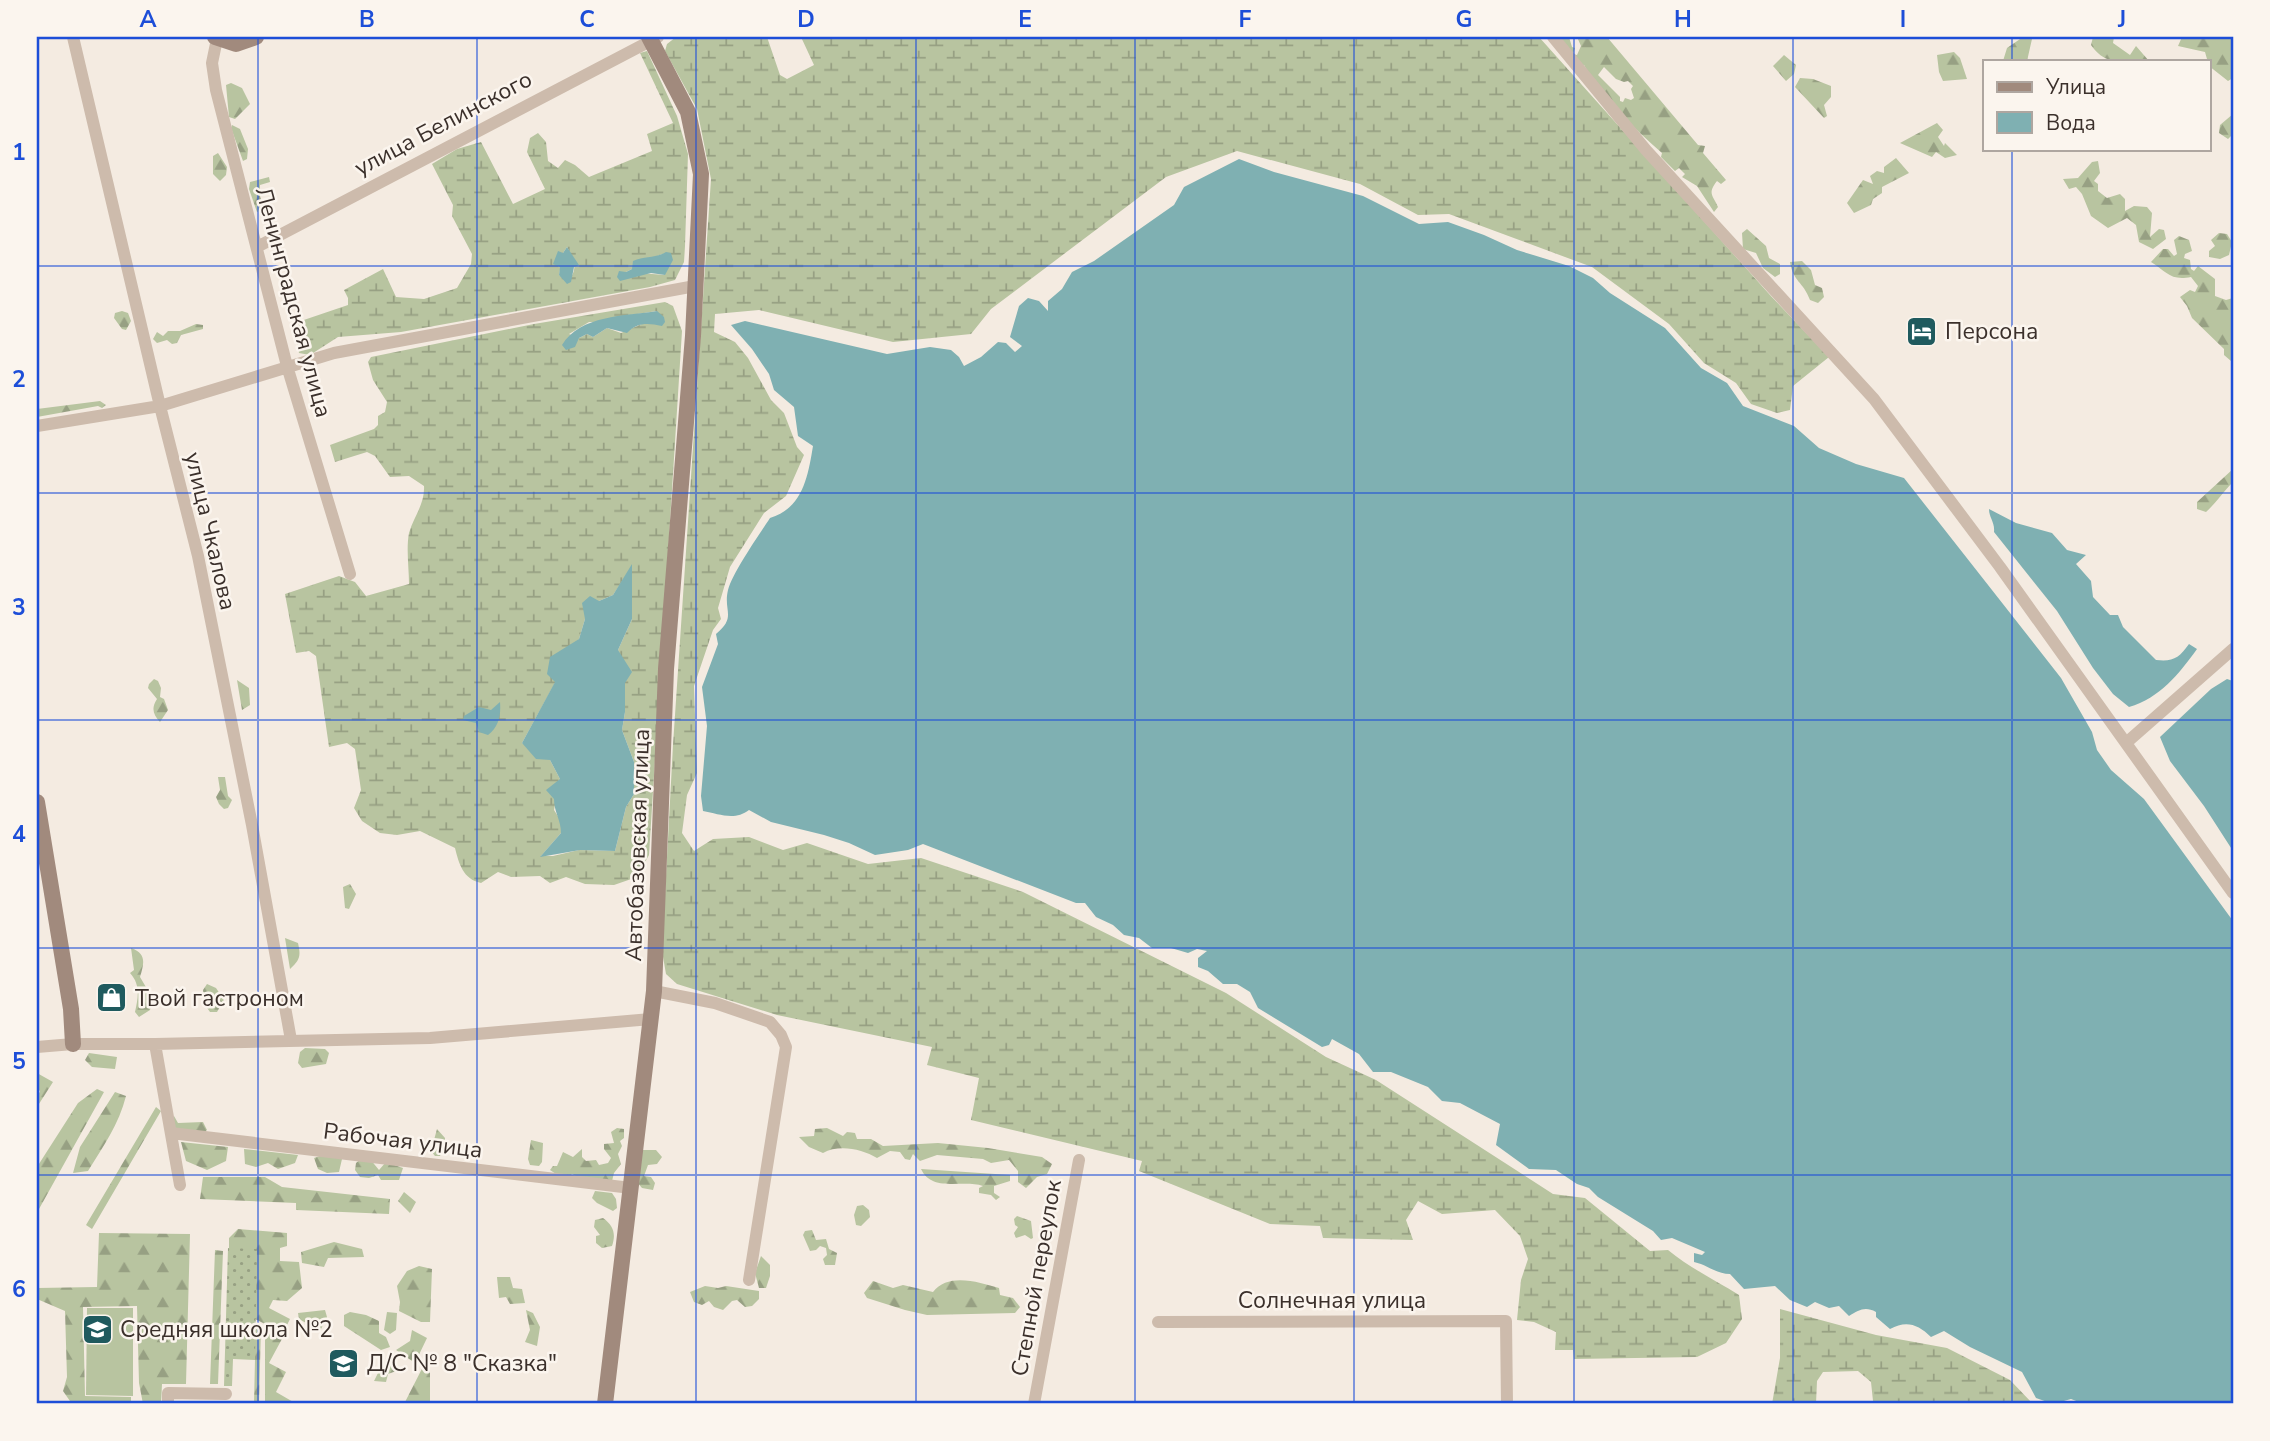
<svg xmlns="http://www.w3.org/2000/svg" width="2270" height="1441" font-family="'Nunito Sans',sans-serif">
<defs>
<pattern id="forest-firs" width="22" height="20" patternUnits="userSpaceOnUse" patternTransform="scale(1.75)"><rect width="22" height="20" fill="#b8c4a0"/><path d="M5 1l3.5 6h-7zM16 11l3.5 6h-7z" fill="#97a083"/></pattern>
<pattern id="wetland-marsh" width="20" height="14" patternUnits="userSpaceOnUse" patternTransform="scale(1.75)"><rect width="20" height="14" fill="#b8c4a0"/><path d="M1 5h8M5 5V1M11 12h8M15 12V8" fill="none" stroke="#97a083"/></pattern>
<pattern id="park-dots" width="8" height="8" patternUnits="userSpaceOnUse" patternTransform="scale(1.75)"><rect width="8" height="8" fill="#b8c4a0"/><path d="M2 2h.1M6 6h.1" fill="none" stroke="#97a083" stroke-width="1.8" stroke-linecap="round"/></pattern>
</defs>
<rect width="100%" height="100%" fill="#f4ebe1"/>
<path fill="url(#forest-firs)" fill-rule="evenodd" d="M1555 37H1569L1572 47 1575 48 1573 54 1577 55 1581 46 1577 37H1607L1698 145 1705 146 1703 153 1726 180 1721 184 1717 181C1707 194 1713 195 1718 207L1714 212 1697 186 1682 177 1685 174 1679 168 1675 171 1661 157 1662 153C1634 128 1602 99 1584 65L1574 64ZM1604 67 1616 79 1624 82 1628 81 1633 86 1631 89 1634 98 1631 100 1625 98 1623 102 1620 101V97L1598 75Z
M2023 37 2032 39 2027 61H2003L2007 48Z
M2093 37H2114L2113 43 2130 55 2136 46 2149 61C2124 61 2106 67 2091 45Z
M2182 37H2233V78L2228 81 2209 66 2205 52 2178 46Z
M1954 52 1960 58 1967 79 1943 81 1939 72 1937 55Z
M1784 55 1796 65 1794 74 1786 81 1773 66Z
M1800 78 1813 79 1831 86V97L1824 105 1827 116 1824 118 1795 87Z
M231 83 242 88 250 104 235 119 229 117 226 85Z
M2233 114V134L2228 139 2219 133 2220 125Z
M1937 123 1943 130 1938 137 1944 146 1945 143 1957 155 1945 158 1936 152 1932 157 1900 143Z
M232 125 240 129 248 149 247 159 243 161 231 128Z
M218 153 227 167 226 175 220 181 213 174V156Z
M1896 158 1909 173 1882 187V193L1873 199 1871 205 1854 213 1847 203 1863 180 1873 184 1870 176 1877 171 1884 173V167Z
M2098 161 2100 173 2094 181 2098 184V191L2107 198 2120 194 2125 199V211L2134 206 2147 207 2152 213 2150 237 2159 229 2164 230 2166 239 2153 249 2139 242 2136 225 2127 218 2108 228 2091 216 2082 194 2076 187 2069 189 2063 179 2078 178 2092 162Z
M269 177 270 182 260 185V196L264 210 257 212 249 189 250 182Z
M1747 229 1766 246 1769 258 1780 264V274L1775 277 1763 268 1756 253 1743 249 1742 233Z
M2219 233 2227 234 2232 242 2229 255 2220 259 2209 257V251L2215 246 2211 240Z
M2179 236 2189 240 2192 251 2185 254 2184 258 2190 260 2191 269 2194 271 2198 266 2215 279V296L2226 300 2233 298V360L2231 361 2224 355V349L2192 318 2187 306 2180 297 2190 290 2195 292 2198 286 2191 277C2170 281 2167 272 2151 262L2163 249H2168L2174 256 2177 254 2174 240Z
M1802 261 1811 270 1815 285 1822 288 1824 297 1818 303 1810 300C1803 281 1793 282 1790 262Z
M122 311 128 313 131 321 126 330 122 329 114 318 115 313Z
M196 324 203 325V329L181 335 177 343 172 344 167 340 157 343 153 339 157 332 163 336 168 331H180Z
M100 401 106 405 102 408 98 406 37 417V409Z
M2233 469V482C2223 492 2217 502 2206 512L2197 509V502Z
M154 679 158 681 161 688 160 697 164 699 168 710 160 722C153 715 151 708 157 699L148 688 149 684Z
M237 680 249 688 250 705 242 710Z
M218 777H225L228 796 232 800 228 808 224 809 219 804 216 797 220 790Z
M350 884 356 894 349 909 345 908 343 887Z
M285 938 298 943C301 956 300 960 290 969Z
M131 948C147 954 144 963 140 977L153 999 150 1010 139 1017 135 1012C138 998 141 985 130 973L134 970Z
M207 984 216 988 224 1000 217 1012H210L205 1005 203 990Z
M305 1048 325 1049 329 1053 326 1064 302 1068 298 1063 300 1052Z
M89 1053 117 1057 115 1069 92 1067 85 1060Z
M37 1073 53 1082 37 1107V1098L40 1091 37 1089Z
M97 1089 104 1092 39 1209 37 1223V1167L78 1103Z
M115 1092 126 1096C119 1124 103 1147 88 1171L73 1173 80 1147Z
M156 1107 161 1111 92 1229 86 1225Z
M174 1116 178 1123 203 1122 207 1130 202 1134 172 1129Z
M617 1128 624 1129V1138L620 1141 622 1146 618 1154 621 1164 614 1173 612 1181 580 1178 572 1174 570 1176 556 1174 550 1170 553 1166H557L563 1152 573 1157 582 1149V1157L586 1161 596 1160 599 1165 608 1163 611 1158 604 1149V1144L614 1143 611 1132Z
M827 1128 843 1136 847 1132 855 1133 857 1139H871L883 1146 938 1143 988 1148 1042 1157 1052 1164 1047 1174 1037 1177 1026 1188 1018 1182V1171L1009 1160 991 1163 983 1159 937 1155 920 1161 913 1154 910 1160 905 1159 900 1152 890 1151 877 1158C862 1149 839 1144 823 1153L809 1147 799 1137 814 1136 815 1129Z
M437 1129 445 1138V1147L440 1156H435L431 1151Z
M531 1140 543 1143 542 1162 539 1166 530 1165 528 1159Z
M181 1142 228 1147 226 1161 207 1170 186 1161Z
M244 1149 298 1155 295 1163 278 1169 268 1163 256 1167 245 1164Z
M641 1150H656L662 1157 657 1164 648 1165 644 1176 651 1177 655 1183 653 1190 642 1188 636 1181Z
M325 1154 342 1159 339 1172 327 1173 318 1169 314 1158Z
M361 1159H370L379 1170 386 1162 403 1168 399 1180H381L378 1175 369 1178 360 1177 355 1170 356 1163Z
M921 1169 1010 1175V1181L994 1186V1193L1000 1197 996 1200 991 1195 979 1193V1188L983 1186C963 1179 932 1193 921 1169Z
M203 1177H265L282 1187 390 1199 389 1214 296 1210V1203L200 1199Z
M595 1191 612 1193 616 1199 617 1208 613 1211 597 1203 592 1198Z
M404 1192 416 1202 410 1213 398 1201Z
M863 1205 869 1210 870 1217 861 1226 856 1225 854 1215 857 1206Z
M1017 1216 1031 1221 1033 1238 1031 1239 1025 1235 1016 1238 1014 1233 1018 1227 1015 1225 1014 1219Z
M603 1218C614 1226 616 1234 612 1246L602 1248 596 1243V1236L600 1235 594 1227 595 1220Z
M238 1229 287 1233V1246L280 1248V1261L299 1262 302 1288 287 1301 273 1300 269 1308 290 1319 283 1333 247 1315 229 1297V1238Z
M812 1230 816 1240 826 1239 829 1249 837 1253 835 1265H825L823 1259 827 1255 826 1248 820 1246 816 1250 810 1251 803 1235 805 1231Z
M99 1233 190 1234 186 1384H162L161 1404H143L139 1383 137 1306 83 1307 85 1396 131 1397V1404H72L63 1391 67 1377 65 1311 37 1299V1288L97 1287Z
M334 1242 362 1249 364 1257 328 1258 324 1267 302 1263 301 1252Z
M215 1250 223 1251 218 1384H210Z
M761 1256 770 1265V1276L766 1288H759L755 1273Z
M419 1266 432 1269 430 1322H421L399 1311 400 1302 397 1286 407 1271Z
M497 1277H510L513 1288 522 1289 525 1303 510 1304 506 1297 499 1298Z
M873 1281 893 1288 903 1285 933 1292C948 1272 979 1282 999 1288L1000 1295 1013 1298 1020 1307 1015 1313 927 1315 905 1310 867 1298 864 1293Z
M705 1286 718 1288 726 1286 759 1291V1299L752 1306 745 1307 737 1300 732 1301 723 1310 714 1307 709 1301 702 1305 694 1302 690 1292Z
M325 1310 327 1317 320 1331 299 1319 298 1313Z
M526 1310 533 1313 540 1327 537 1346 525 1342 530 1330Z
M350 1312 366 1315 379 1321V1333L386 1337 390 1347 381 1350 344 1326V1315Z
M387 1312 397 1313 396 1330 390 1334 384 1330Z
M253 1324 261 1326 259 1404H254L255 1359 251 1357Z
M412 1330 427 1338 415 1363 396 1350 410 1341Z
M265 1332 283 1337 269 1363 286 1372 276 1392 295 1403 265 1404Z
M430 1353V1404H404Z
M393 1358 399 1370 388 1374 386 1382 374 1381 380 1369Z"/>
<path fill="url(#wetland-marsh)" fill-rule="evenodd" d="M676 37H767L780 75 787 79 814 65 801 37H1539L1770 295 1829 357 1793 386 1790 410 1777 413 1751 404 1736 383 1704 363 1669 324 1592 267 1449 214 1418 215 1360 184 1237 151 1166 177 991 309 971 334 893 342 759 310 715 314 714 332 735 342 748 358 771 400 784 413 797 447 804 455 786 496 764 513 730 567 718 608 721 619 713 630 694 686 697 773 687 795 682 833 694 851 713 839 749 837 783 850 807 843 868 864 921 858 1023 892 1226 993 1326 1057 1376 1080 1553 1194 1585 1198 1650 1251 1668 1250C1690 1268 1715 1280 1739 1295L1742 1319 1726 1343 1697 1357 1574 1359 1573 1350H1555L1556 1332 1534 1322 1517 1320 1521 1280 1528 1259 1520 1236 1495 1210 1442 1214 1418 1201 1406 1220 1413 1240 1323 1238 1320 1226 1270 1224 1139 1171 1142 1161 971 1120 979 1078 927 1065 932 1047 777 1015 677 984 666 974 662 951 673 745 711 179 697 109 665 51 667 44Z
M647 51 677 116 688 154 685 246 684 262 675 280 650 287 401 332 338 337 310 355 299 353 292 324 348 305V298L344 290 383 269 396 297 424 299 457 288 471 264 472 254 452 216 453 205 432 164 457 149 481 142 513 204 545 189 527 152 530 138 538 133 546 142 548 161 558 168 565 160 575 165 589 177 652 151 647 134 673 123 640 53ZM567 247C573 257 578 267 571 277L564 278 559 275 563 253ZM662 254 665 275 626 272Z
M665 302 673 306 682 331 649 855 637 877 614 885 585 884 566 877 550 883 540 876 511 877 498 872 481 883C463 879 459 864 455 848L420 831 397 835 380 833 362 821 354 808 361 790 355 749 347 743 329 747 316 656 309 651 296 653 285 594 339 576 355 582 366 596 409 584C409 568 406 549 409 533 414 516 425 504 424 486L409 476 390 477 375 456 367 452 335 462 330 445 374 429 378 425V416L385 412 387 402 373 380 368 362 371 357 534 324ZM657 311 652 324 644 323 621 333 607 328 593 337 587 334 579 338 569 334 589 322H600L611 318ZM632 566V619L618 650 625 683V712L622 730 634 762V794L626 807 615 851 579 850 553 856H541L561 833V821L554 810 560 779 550 760 522 743 579 639 585 619 599 601 613 595Z
M1780 1309 1876 1335 1947 1348 2010 1380 2033 1404H1878L1873 1401 1871 1382 1858 1371 1823 1372 1817 1381 1816 1404H1772L1780 1358Z"/>
<path fill="url(#park-dots)" d="M228 1248 257 1249 255 1360 233 1359 232 1386H224Z"/>
<path fill="#b8c4a0" d="M87 1308H133V1396L86 1395Z"/>
<path fill="#7fb0b2" d="M1239 159 1274 172 1363 196 1419 224 1448 222 1484 235 1517 250 1569 266 1593 278 1610 293 1665 328 1701 368 1727 383 1743 406 1794 426 1819 448 1856 464 1904 478 2061 678 2092 732 2097 750 2111 770 2144 799 2233 921V1404H2084L2071 1399 2053 1404 2036 1398 2022 1372 1970 1347 1944 1331 1931 1337C1918 1324 1906 1320 1890 1329L1876 1317V1312C1865 1306 1859 1310 1849 1316L1839 1306 1829 1308 1815 1302 1807 1307 1790 1300 1775 1286 1744 1289 1730 1274C1716 1274 1708 1265 1694 1262V1253L1702 1255 1705 1252 1672 1238 1661 1240 1653 1231 1598 1197 1589 1188 1577 1184 1556 1170 1529 1169 1496 1145 1500 1124 1460 1103 1442 1101 1428 1087 1391 1072H1373L1359 1054 1332 1039 1329 1045 1322 1047 1258 1008 1250 992 1237 984H1223L1208 971 1198 967V958L1207 951 1197 949 1188 953 1171 948H1152L1139 938 1124 935 1113 925 1096 917 1085 903H1076L923 844 908 850 875 855 849 843 824 835 771 822 749 810C735 821 719 814 703 811L701 796 707 726 702 687 718 644 716 634C737 617 723 611 728 590 733 572 759 535 770 518 803 508 808 476 813 446L798 436 794 407 774 390 769 374 752 349 731 325 745 321 887 354 930 347 951 350 959 357 964 366 981 357 998 342 1006 343 1015 352 1022 346 1010 337 1019 306 1028 298 1039 301 1048 311V301L1062 289 1072 272 1094 261 1174 205 1184 187Z
M567 247 579 265 574 267 571 282 567 284 559 275 560 267 553 264 558 251 563 253Z
M666 252 671 253 673 260 665 275 651 273 620 281 617 277 619 271 626 272 632 269 633 261C645 256 656 258 666 252Z
M657 311 664 317 665 322 662 326C648 323 637 322 627 333L607 328 593 337 587 334 579 338 575 347 566 350 562 345C580 315 625 316 657 311Z
M1989 509 2016 523 2052 533 2067 550 2086 555 2076 564 2091 581 2093 597 2110 615H2118L2123 627 2156 660C2173 662 2179 658 2189 644L2197 649C2179 674 2160 698 2129 707L2113 694 2093 668 2057 611 1994 532C1995 522 1989 518 1989 509Z
M632 564V619L618 650 632 672 625 683V712L622 730 634 762V794L626 807 615 851 580 850 540 857 561 833C561 820 554 812 554 799L546 790 560 779 550 760 536 759 522 743 555 682 547 674 550 657 579 639 585 619 582 603 590 596 599 601 613 595Z
M2227 679 2233 681V851L2204 806 2170 761 2160 737 2211 689Z
M500 702C501 715 499 727 488 735L479 732 476 723 463 720 464 716 479 707 491 710Z"/>
<g fill="none" stroke-linecap="round" stroke-linejoin="round">
<path stroke="#cdbbac" stroke-width="12" d="M73 37 160 406 198 556 252 825 291 1040
M1553 37 1646 150 1874 399 2000 567 2233 893
M217 39 212 63 216 90 287 366 350 574
M257 247 658 37
M37 426 160 406 334 353 695 286
M2126 743 2233 649
M654 991 715 1003 770 1022 781 1035 786 1047 749 1280
M155 1044 180 1185
M37 1047 73 1044H155L430 1038 651 1019
M171 1133 631 1188
M1158 1322 1506 1321 1507 1404
M168 1404V1393L226 1394
M1034 1404 1079 1160"/>
<path stroke="#a18a7d" stroke-width="16" d="M215 37 236 44 256 37
M37 802 71 1009 73 1044
M605 1404 654 991 666 669 693 336 701 174 688 112 649 37"/>
</g>
<path fill="none" stroke="#1d4ed8" stroke-width="2" stroke-opacity="0.55" d="M258 37V1404M477 37V1404M696 37V1404M916 37V1404M1135 37V1404M1354 37V1404M1574 37V1404M1793 37V1404M2012 37V61M2012 149V1404M37 266H2233M37 493H2233M37 720H2233M37 948H2233M37 1175H2233"/>
<defs>
<symbol id="hotel-square" viewBox="-11 -11 22 22"><rect x="-9" y="-9" width="18" height="18" rx="4" fill="#1f5a5e" stroke="#fbf5ee"/><path d="M-6-4.5h1.5V1H6V5H4.5V3h-9V5H-6ZM-4 0a1.8 1.8 0 1 1 3.6 0ZM.5 0V-2.5h3Q6-2.5 6 0Z" fill="#fff"/></symbol>
<symbol id="shop-square" viewBox="-11 -11 22 22"><rect x="-9" y="-9" width="18" height="18" rx="4" fill="#1f5a5e" stroke="#fbf5ee"/><path d="M-5-2.5h2.3a2.7 3.5 0 0 1 5.4 0H5L5.5 6h-11ZM-1.5-2.5h3a1.5 2.3 0 0 0-3 0Z" fill="#fff"/></symbol>
<symbol id="school-square" viewBox="-11 -11 22 22"><rect x="-9" y="-9" width="18" height="18" rx="4" fill="#1f5a5e" stroke="#fbf5ee"/><path d="M0-5L7-2L0 1L-7-2ZM-4 1L0 2.5L4 1V4Q0 6-4 4Z" fill="#fff"/></symbol>
</defs>
<g fill-rule="evenodd">
<use href="#hotel-square" x="1904" y="314" width="35" height="35"/>
<use href="#shop-square" x="94" y="980" width="35" height="35"/>
<use href="#school-square" x="80" y="1312" width="35" height="35"/>
<use href="#school-square" x="326" y="1346" width="35" height="35"/>
</g>
<g text-anchor="middle" stroke-width="5" stroke-linejoin="round" paint-order="stroke">
<g font-size="23" fill="#3b302b" stroke="#fbf5ee">
<text transform="translate(443 123) rotate(-28)" y="8">улица Белинского</text>
<text transform="translate(294 302) rotate(75)" y="8">Ленинградская улица</text>
<text transform="translate(211 531) rotate(77)" y="8">улица Чкалова</text>
<text transform="translate(637 845) rotate(-88)" y="8">Автобазовская улица</text>
<text transform="translate(403 1140) rotate(7)" y="8">Рабочая улица</text>
<text transform="translate(1036 1278) rotate(-80)" y="8">Степной переулок</text>
<text x="1332" y="1308">Солнечная улица</text>
</g>
<g font-size="23" fill="#3b302b" stroke="#fbf5ee" text-anchor="start">
<text x="1945" y="339">Персона</text>
<text x="135" y="1006">Твой гастроном</text>
<text x="120" y="1337">Средняя школа №2</text>
<text x="367" y="1371">Д/С № 8 "Сказка"</text>
</g>
</g>
<rect width="2270" height="1441" fill="none" stroke="#fbf5ee" stroke-width="77"/>
<rect x="1983" y="60" width="228" height="91" fill="#fbf5ee" stroke="#aea6a0" stroke-width="2"/>
<rect x="1997" y="82" width="35" height="10" fill="#a18a7d" stroke="#aea6a0" stroke-width="2"/>
<text x="2046" y="94" font-size="21" fill="#3b302b">Улица</text>
<rect x="1997" y="112" width="35" height="21" fill="#7fb0b2" stroke="#aea6a0" stroke-width="2"/>
<text x="2046" y="130" font-size="21" fill="#3b302b">Вода</text>
<rect x="38" y="38" width="2194" height="1364" fill="none" stroke="#1d4ed8" stroke-width="2.5"/>
<g font-size="23" text-anchor="middle" font-weight="bold" fill="#1d4ed8">
<text x="148" y="27">A</text>
<text x="367" y="27">B</text>
<text x="587" y="27">C</text>
<text x="806" y="27">D</text>
<text x="1025" y="27">E</text>
<text x="1245" y="27">F</text>
<text x="1464" y="27">G</text>
<text x="1683" y="27">H</text>
<text x="1903" y="27">I</text>
<text x="2122" y="27">J</text>
<text x="19" y="160">1</text>
<text x="19" y="387">2</text>
<text x="19" y="615">3</text>
<text x="19" y="842">4</text>
<text x="19" y="1069">5</text>
<text x="19" y="1297">6</text>
</g>
</svg>
